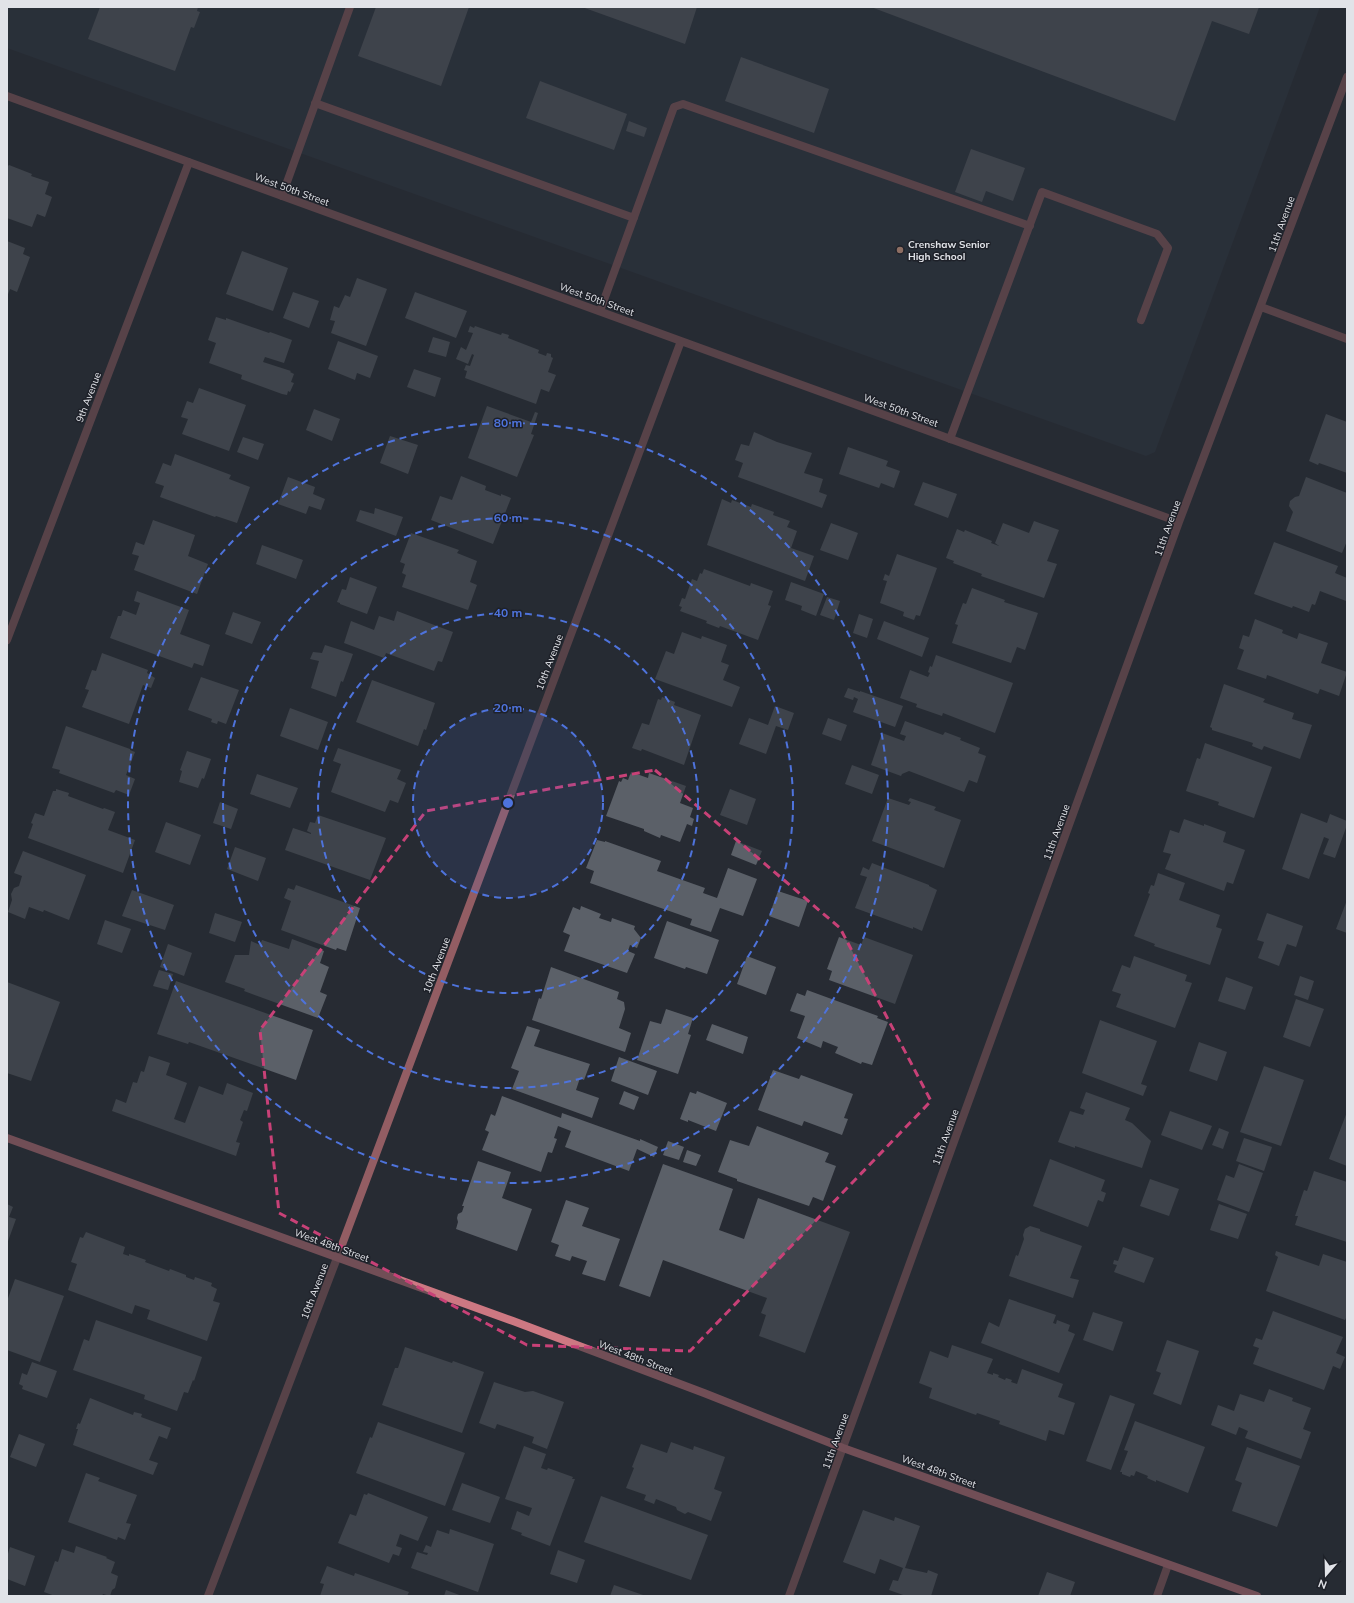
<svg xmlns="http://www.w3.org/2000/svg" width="1354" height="1603" font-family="Mulish,sans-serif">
<rect width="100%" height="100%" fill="#272b33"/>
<path fill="#2e3541" d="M7 7H1320L1155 452 1146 456 7 48Z"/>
<path fill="#5b6068" d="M100 7H198L197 11 200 12 194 28 191 27 175 71 88 39Z
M376 7H469L441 86 358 56Z
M582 7H697L685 44Z
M871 7H1259L1249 34 1212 21 1175 121Z
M741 57 829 89 814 133 725 101Z
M540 81 627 114 614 150 526 118Z
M629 121 647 128 644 137 626 131Z
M971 149 1025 168 1013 201 986 191 982 202 955 192Z
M9 165 32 174 31 176 49 182 45 194 52 197 45 217 37 214 32 227 7 218V167Z
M7 241 25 248 23 254 30 257 17 292 10 289 7 297Z
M242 251 288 268 273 311 226 294Z
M357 278 387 289 366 346 331 333 335 321 330 320 334 306 339 308 345 295 350 297Z
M293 292 319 301 309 328 283 318Z
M415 292 467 311 456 338 405 318Z
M216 317 226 320V318L269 333 270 332 292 340 284 363 265 357 263 362 291 371 290 372 294 374 291 382 294 383 290 392 288 391 287 395 282 394 241 379 242 375 209 363 216 343 208 340Z
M470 326 474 328 475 326 501 335 502 333 509 335 508 338 539 350 538 353 546 356 547 353 551 354V357L553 358 548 372 556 375 549 392 541 389 536 404 465 378 467 371 464 370 466 365 470 366 474 355 472 354 468 364 456 359 461 347 466 350 473 333 468 332Z
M433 337 450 342 446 357 428 352Z
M338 341 378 356 370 378 357 373 355 380 328 369Z
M414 369 441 378 435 397 407 387Z
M199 388 246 405 229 451 182 434 188 419 181 417 187 401 193 403Z
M487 406 531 422 535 412 538 413 531 434 534 435 517 477 468 458Z
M314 409 340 419 332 441 306 430Z
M1326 414 1347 422V473L1319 463 1318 465 1309 461Z
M754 432 777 442 812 453 804 473 823 479 819 492 827 495 822 508 738 477 743 463 735 460 741 444 749 446Z
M390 436 418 445 408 474 380 463Z
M243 437 264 444 258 460 237 452Z
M848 447 888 461 886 466 900 471 894 488 881 483 879 488 839 474Z
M175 454 231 475 229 479 250 487 237 523 216 516 215 517 160 497 164 486 155 483 163 463 171 466Z
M461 476 486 486 485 490 501 496V494L511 498 493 544 431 520 440 496 452 500Z
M288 477 315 487 313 494 325 499 321 510 309 506 306 514 278 504Z
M1306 477 1347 493V541L1342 553 1286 531 1293 512 1289 506 1290 501 1295 497 1299 496Z
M923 482 957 494 948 518 914 505Z
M722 499 731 503 732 500 751 507 752 504 774 512 773 515 790 521 787 527 797 531 791 548 814 556 805 581 707 545Z
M375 508 403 517 396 536 356 521 360 510 374 514Z
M153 520 195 535 188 556 208 564 197 594 134 570 139 556 132 554 136 542 144 545Z
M1034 521 1059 530 1047 561 1057 564 1044 598 981 576 982 574 953 563 954 561 946 558 957 529 964 532 965 530 992 541 991 543 999 546 995 543 1003 523 1029 533Z
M831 523 858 533 848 560 820 550Z
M411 533 459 550 457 553 477 561 470 582 477 585 468 610 402 587 406 575 402 573 405 564 400 562Z
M1274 542 1338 566 1335 573 1347 578 1346 601 1320 591 1315 605 1312 604 1309 612 1293 606 1292 608 1254 594Z
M262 545 303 560 296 579 256 564Z
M897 554 937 568 920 616 916 615 914 620 903 616 904 612 880 603 887 581 883 580 885 574 889 576Z
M704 569 750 586 751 583 773 591 768 605 771 606 758 640 720 626 719 628 706 623 707 621 680 611 682 607 679 606 682 598 685 599 692 579 697 581 700 573 702 574Z
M350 577 377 587 367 614 340 604V603L337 602 342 589 346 590Z
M791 582 824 594 816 616 801 610 802 606 785 600Z
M972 588 1005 600 1004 602 1038 613 1025 650 1017 647 1011 663 952 643 958 625 955 624 963 603 966 604Z
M137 591 189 610 180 634 210 645 203 666 194 663 192 668 110 638 118 616H121L123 610 136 615 140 603 134 601Z
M827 597 840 601 834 620 820 615Z
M397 611 453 632 442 662 438 661 434 671 386 653 384 658 344 643 351 621 374 630 379 616 394 621Z
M233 612 261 622 252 644 225 634Z
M859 614 873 619 867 638 853 633Z
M1255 619 1283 630 1282 633 1297 639 1299 633 1328 643 1321 663 1347 672 1339 696 1320 689 1318 694 1267 675 1266 679 1237 669 1244 650 1239 648 1243 635 1249 637Z
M884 621 929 638 922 657 877 639Z
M682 632 701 639 702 636 727 645 721 662 729 665 723 680 740 687 732 707 655 679 666 651 674 654Z
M325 645 353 654 343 682 341 681 336 697 311 688 319 661 310 659 313 652 322 653Z
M102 653 148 670 147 673 155 678 151 688 143 685 129 724 82 707 89 690 85 689 92 670 96 671Z
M936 655 1013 683 995 733 943 713 942 716 916 707 917 704 900 698 910 670 928 677 930 673 928 672 930 666 932 667Z
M201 677 239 690 226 724 218 721 217 724 211 722 212 719 188 710Z
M372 680 435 703 426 730 424 729 418 746 356 722Z
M1224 684 1265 699 1263 702 1294 713 1292 719 1312 725 1300 759 1264 746 1262 750 1252 746 1253 743 1212 730V728L1210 727Z
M848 688 860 692V691L903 706 895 727 853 712 858 699 854 697 853 700 844 697Z
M662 697 675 702 674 705 701 715 684 765 642 749 641 751 632 748 642 723 649 725 658 699 661 700Z
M775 706 794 713 788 730 776 726 766 754 739 744 749 718 768 725Z
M290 708 328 722 318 750 280 736Z
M828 718 847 725 841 741 822 734Z
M905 721 943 735 945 732 961 738 960 740 980 748 978 753 986 756 977 783 969 780 964 792 909 771 902 774 901 776 871 765 882 733 904 741 906 736 900 734Z
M66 726 130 749V750L135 752 126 775 135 779 129 795 116 790 114 793 59 773 60 770 52 768Z
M1205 743 1272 767 1254 818 1218 805 1219 802 1186 791 1197 758 1200 759Z
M338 748 401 770 397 779 406 783 398 803 390 800 385 812 331 792 341 764 333 761Z
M187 751 211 759 204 779 202 778 198 788 179 782 182 771 180 770Z
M852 765 879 775 872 794 845 784Z
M631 772 648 778 649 773 686 786 680 803 693 808 690 817 694 819 692 826 687 824 680 842 661 835 660 838 644 831V829L606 816 619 781 621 782 623 778 628 780Z
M257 774 298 788 290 808 250 794Z
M56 789 69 793 68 796 103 809 104 808 115 812 108 830 135 840 123 873 28 838 33 824 31 823 35 813 44 816 53 791H56Z
M730 789 756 799 747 825 720 815Z
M888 798 909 805 911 802 908 801 910 798 936 807 934 810 961 820 944 868 872 841Z
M220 802 238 809 231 829 213 823Z
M1301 813 1327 823 1330 814 1347 821V825L1335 858 1323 854 1329 839 1324 837 1309 879 1282 869Z
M318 815 386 838 370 880 285 850 293 828 311 834V833L307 831 310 822 315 823Z
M1184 819 1204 826V824L1226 832 1223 842 1245 850 1233 884 1227 882 1224 891 1165 869 1171 854 1163 852 1170 830 1179 833Z
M166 822 201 835 190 865 155 852Z
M597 840 605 842V841L661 861 657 871 705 888 703 893 717 898 728 868 757 879 743 916 720 908 711 932 690 925 692 919 590 883 594 871 586 868Z
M736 841 762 851 756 865 731 855Z
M235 847 266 858 258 881 227 869Z
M23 851 86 875 69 920 44 910 43 912 29 907 25 919 8 912 12 900 11 894 14 888 19 886 22 876 14 873Z
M872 863 929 885V886L937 890 922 931 913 927V929L855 908 867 877 860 875 863 867 869 870Z
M1158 873 1185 883 1179 900 1220 915 1216 927 1222 929 1210 965 1154 946 1155 944 1134 936 1150 894 1148 893 1151 885 1154 886Z
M296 885 360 908 346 951 337 948 336 950 281 930 291 901 284 898 288 888 294 890Z
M132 890 174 905 165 930 122 916Z
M778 891 808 901 799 927 769 916Z
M1347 900V933L1336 929Z
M581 906 601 914 599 918 611 922 612 918 635 926 634 929 641 938 637 948 630 945 628 951 635 954 627 973 564 951 570 935 563 932 573 907 580 910Z
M215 913 242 922 235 942 209 933Z
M1267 913 1303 926 1296 947 1287 944 1279 966 1258 958 1264 942 1257 940Z
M105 920 131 929 122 953 97 944Z
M667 921 719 940 707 974 686 967 685 969 654 958Z
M839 937 861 945 864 937 913 955 895 1004 829 980 832 971 827 969Z
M292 939 324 951 320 963 329 967 320 992 327 995 318 1018 244 991 245 989 225 982 235 955H249L251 941 260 945 262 940 289 949Z
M168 944 192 953 184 976 160 967Z
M747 956 776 967 766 995 737 984Z
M1134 956 1187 975 1185 981 1192 983 1175 1028 1116 1007 1121 994 1112 991 1122 965 1130 968Z
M551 967 619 992 617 999 624 1002 625 1009 619 1028 631 1033 625 1052 532 1020 539 998 541 999Z
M159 970 173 974 168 990 153 986Z
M1300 976 1314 981 1308 1000 1294 995Z
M1226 977 1253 987 1245 1010 1218 1001Z
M176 981 313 1030 296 1080 189 1042 188 1044 157 1034Z
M7 982 60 1002 31 1081 7 1073Z
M807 990 878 1016 877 1018 888 1022 872 1065 862 1062 861 1064 835 1053 838 1047 823 1041 821 1048 797 1038 805 1016 790 1011 797 993 805 996Z
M1296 999 1324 1009 1310 1047 1283 1037Z
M666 1009 693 1018 688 1034 691 1035 678 1074 637 1060 650 1021 661 1024Z
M1100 1020 1157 1041 1141 1084 1147 1086 1143 1096 1082 1073Z
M712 1024 748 1037 743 1054 706 1040Z
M527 1026 540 1030 534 1046 590 1064 584 1080 580 1078 576 1090 599 1098 592 1118 512 1089 519 1071 511 1068Z
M1199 1042 1227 1052 1217 1081 1189 1071Z
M149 1056 170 1063 166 1075 187 1083 174 1119 185 1123 199 1086 223 1095 227 1083 253 1093 247 1111 244 1110 240 1120 243 1122 236 1142 240 1143 236 1156 112 1111 116 1099 126 1103 133 1082 137 1083 141 1071 144 1072Z
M619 1057 657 1071 648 1095 611 1081Z
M1264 1066 1304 1080 1281 1146 1240 1132Z
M773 1070 799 1079 801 1075 853 1094 844 1118 848 1119 842 1135 804 1121 802 1126 758 1110Z
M624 1091 639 1097 634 1110 619 1104Z
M697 1091 727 1103 716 1131 688 1120V1122L680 1119 690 1092 696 1094Z
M1086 1092 1130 1108 1125 1120 1132 1123 1151 1141 1142 1168 1075 1146V1148L1058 1142 1070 1111 1083 1115 1085 1110 1080 1108Z
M502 1096 561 1118 562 1113 640 1141V1139L658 1147 654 1157 637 1149 629 1171 565 1147 571 1131 558 1126 554 1138 557 1139 552 1153 548 1152 541 1172 482 1150 489 1132 485 1130 491 1114 495 1116Z
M1170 1111 1212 1126 1202 1150 1161 1135Z
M1347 1112V1166L1329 1159Z
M757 1126 829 1153 825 1162 836 1166 823 1201 813 1197 809 1206 737 1181V1179L718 1172 730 1140 749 1146Z
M1219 1128 1229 1132 1223 1149 1212 1145Z
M1244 1138 1272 1147 1264 1171 1236 1161Z
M668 1141 684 1147 679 1160 663 1155Z
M687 1150 701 1155 696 1166 683 1162Z
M1050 1159 1105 1180 1101 1191 1106 1193 1103 1202 1098 1200 1088 1227 1033 1206Z
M478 1161 511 1172 502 1198 532 1209 517 1251 456 1229 458 1222 457 1218 458 1214 462 1212 464 1206H462Z
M663 1164 733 1189 719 1230 744 1239 758 1198 850 1232 805 1353 759 1336 766 1315 761 1313 767 1298 663 1260 650 1297 619 1286Z
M1239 1164 1263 1173 1249 1212 1217 1200 1226 1175 1234 1178Z
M1314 1171 1347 1182V1242L1295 1225 1298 1216H1295L1304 1190 1307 1191Z
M1150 1179 1179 1189 1169 1216 1140 1206Z
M566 1200 589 1208 582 1226 620 1239 605 1281 582 1274 587 1261 572 1256 570 1261 555 1256 559 1245 551 1242Z
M7 1204 13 1207 9 1217 16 1219 7 1244Z
M1219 1204 1247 1214 1238 1239 1210 1230Z
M1030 1226 1040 1229V1231L1082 1246 1070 1278 1079 1280 1073 1298 1009 1276 1016 1255 1018 1256 1024 1239 1023 1235 1025 1229Z
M86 1232 125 1247 123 1254 129 1256V1254L146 1260 145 1262 169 1271 170 1269 186 1275V1277L194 1280 195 1277 212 1283 211 1286 217 1289 213 1301 220 1303 207 1341 147 1319 150 1310 135 1305 132 1314 68 1290 77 1264 71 1262 80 1237 83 1238Z
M1123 1247 1154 1258 1144 1283 1114 1272 1117 1265 1113 1264 1114 1260 1118 1261Z
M1276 1251 1319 1266 1323 1254 1347 1262V1316L1345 1320 1266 1291 1278 1257 1275 1255Z
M15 1279 64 1296 40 1362 7 1350V1301Z
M1009 1299 1056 1315 1053 1323 1056 1324 1057 1320 1070 1325 1068 1331 1075 1334 1059 1373 981 1343 989 1322 999 1327Z
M1273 1311 1343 1337 1336 1353 1345 1357 1340 1369 1333 1366 1324 1390 1253 1364 1259 1348 1253 1346 1256 1338 1262 1340Z
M1093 1312 1123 1322 1113 1351 1083 1340Z
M96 1320 202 1357 194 1381 193 1380 188 1393 184 1392 177 1411 144 1399 145 1395 73 1370 84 1339 89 1341Z
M1167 1340 1199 1351 1181 1405 1153 1394 1161 1373 1156 1371Z
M952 1345 993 1359 987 1373 993 1375V1373L999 1375 998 1377 1005 1380 1006 1378 1012 1380 1011 1382 1017 1384 1022 1369 1063 1384 1058 1397 1075 1403 1064 1435 1049 1430 1046 1441 999 1424 1000 1421 977 1413 976 1415 929 1398 932 1388 919 1383 930 1351 948 1358Z
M405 1347 452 1363 453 1361 484 1372 462 1433 382 1405 395 1368H398Z
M32 1362 57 1371 47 1398 22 1389 23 1386 19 1384 22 1373 27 1375Z
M494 1382 525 1392 533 1391 564 1402 547 1449 532 1443 534 1437 497 1424 495 1429 479 1423Z
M1269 1389 1293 1398 1292 1401 1311 1408 1303 1429 1311 1432 1301 1459 1245 1438 1248 1431 1239 1427 1236 1435 1211 1425 1218 1405 1234 1411 1240 1394 1264 1402Z
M1110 1395 1135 1404 1111 1470 1086 1461Z
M90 1398 133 1415 134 1412 142 1414 141 1417 171 1428 167 1439 159 1436 149 1460 158 1463 153 1475 73 1445 78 1429H76L78 1423 80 1424Z
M1135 1421 1205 1447 1188 1493 1156 1480V1482L1147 1478 1148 1476 1136 1471 1134 1476 1131 1475 1130 1477 1122 1474V1472H1120L1128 1451 1124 1450Z
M378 1422 465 1453 445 1506 356 1473 370 1437 372 1438Z
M19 1434 45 1444 36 1467 10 1457Z
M671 1442 693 1450 694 1446 725 1457 714 1489 722 1492 711 1521 688 1512 685 1514 677 1510 676 1507 656 1499 654 1504 644 1500 646 1495 626 1488 634 1468 632 1467 641 1444 667 1453Z
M524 1446 546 1454 541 1468 547 1470 548 1468 573 1477 572 1479H575L550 1546 521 1535 522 1533 511 1529 517 1511 529 1516 532 1508 505 1499Z
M1247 1447 1300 1466 1277 1527 1232 1511 1242 1483 1235 1480Z
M86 1473 100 1478 98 1481 137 1495 126 1523 131 1524 125 1540 118 1537 117 1540 68 1522Z
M462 1483 500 1497 490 1523 452 1510Z
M368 1493 428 1517 418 1541 400 1534 396 1546 402 1548 399 1556 393 1554 389 1563 338 1543 350 1514 356 1516 364 1494 367 1495Z
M601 1496 708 1535 691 1580 584 1542Z
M863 1510 894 1521 895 1517 920 1526 905 1568 927 1573 928 1570 938 1574 931 1596H906L889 1590 893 1580 898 1581 903 1568 880 1559 875 1574 843 1562Z
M450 1529 494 1544 478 1592 411 1568 417 1552 427 1555 428 1553 423 1552 426 1545 431 1547 437 1530 449 1534Z
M76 1546 107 1557 106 1558 115 1562 111 1573 118 1576 115 1588 112 1590 110 1596 103 1594 102 1596H55L44 1592 55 1561 58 1562 62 1549 74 1553Z
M10 1547 35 1556 25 1586 7 1579V1557Z
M558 1550 585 1560 577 1583 550 1574Z
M327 1566 354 1576 355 1573 409 1592 407 1596H320L324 1584 320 1583Z
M1047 1572 1075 1582 1070 1596H1038Z
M614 1585 646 1596H610Z
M446 1590 462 1596H444Z"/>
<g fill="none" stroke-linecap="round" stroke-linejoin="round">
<path stroke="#935d63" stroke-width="8" d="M315 103 634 218
M282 196 350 7
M600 311 674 107 683 104 1030 226
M950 439 1042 192 1157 234 1168 248 1141 320
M1157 1596 1168 1565"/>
<path stroke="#935d63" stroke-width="8" d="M7 96 1179 522
M1261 307 1347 339
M7 640 189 162
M208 1596 337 1258 681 341
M789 1596 1179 522 1347 77"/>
<path stroke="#cd7882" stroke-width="8" d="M7 1138 513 1321 704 1393 843 1448 1257 1596"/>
</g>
<path d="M0 0H1354V1603H0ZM655 770 840 928 931 1101 690 1351 527 1345 279 1213 260 1030 426 811Z" fill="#272b33" fill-opacity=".55" fill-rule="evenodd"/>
<path fill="none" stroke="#c84177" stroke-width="3" stroke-dasharray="8 5" stroke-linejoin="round" d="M655 770 840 928 931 1101 690 1351 527 1345 279 1213 260 1030 426 811Z"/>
<circle cx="508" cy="803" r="95" fill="#4e73dc" fill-opacity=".12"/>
<g fill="none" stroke="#4e73dc" stroke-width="2" stroke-dasharray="7 5">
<circle cx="508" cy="803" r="95"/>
<circle cx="508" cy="803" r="190"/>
<circle cx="508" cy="803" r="285"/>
<circle cx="508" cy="803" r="380"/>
</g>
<circle fill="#8d6e63" stroke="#1e2129" stroke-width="1.5" cx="900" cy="250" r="4"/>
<g text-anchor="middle" stroke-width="3" stroke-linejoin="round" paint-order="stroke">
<g font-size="10" fill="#e1e3e8" stroke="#1e2129">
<text transform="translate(292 189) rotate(20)" y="4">West 50th Street</text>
<text transform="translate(1281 224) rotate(-70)" y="4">11th Avenue</text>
<text transform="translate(597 299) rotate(20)" y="4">West 50th Street</text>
<text transform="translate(88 397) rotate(-69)" y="4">9th Avenue</text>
<text transform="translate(901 410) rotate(20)" y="4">West 50th Street</text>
<text transform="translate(1167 528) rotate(-70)" y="4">11th Avenue</text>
<text transform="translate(549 662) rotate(-69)" y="4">10th Avenue</text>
<text transform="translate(1056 832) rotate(-70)" y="4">11th Avenue</text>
<text transform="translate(436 965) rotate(-69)" y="4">10th Avenue</text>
<text transform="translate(945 1137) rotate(-70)" y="4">11th Avenue</text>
<text transform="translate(332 1245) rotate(20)" y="4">West 48th Street</text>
<text transform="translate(314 1291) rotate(-69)" y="4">10th Avenue</text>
<text transform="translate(636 1357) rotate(21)" y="4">West 48th Street</text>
<text transform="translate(835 1441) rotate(-70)" y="4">11th Avenue</text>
<text transform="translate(939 1471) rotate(20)" y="4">West 48th Street</text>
</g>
<g font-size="10" font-weight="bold" fill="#e1e3e8" stroke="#1e2129" text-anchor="start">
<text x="908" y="248">Crenshaw Senior<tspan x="908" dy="12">High School</tspan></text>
</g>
</g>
<circle cx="508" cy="803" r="6" fill="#4e73dc" stroke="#1e2129" stroke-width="2"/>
<g font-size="12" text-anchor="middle" font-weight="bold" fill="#4e73dc" stroke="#1e2129" stroke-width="3" stroke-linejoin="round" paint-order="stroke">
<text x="508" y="427">80 m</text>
<text x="508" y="522">60 m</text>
<text x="508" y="617">40 m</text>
<text x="508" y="712">20 m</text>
</g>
<rect width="1354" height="1603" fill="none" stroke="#e1e3e8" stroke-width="16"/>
<g transform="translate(1326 1575) rotate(200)" stroke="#1e2129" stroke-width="3" paint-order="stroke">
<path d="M0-3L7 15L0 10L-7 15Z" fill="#e1e3e8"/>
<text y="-6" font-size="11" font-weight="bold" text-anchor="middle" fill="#e1e3e8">N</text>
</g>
</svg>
